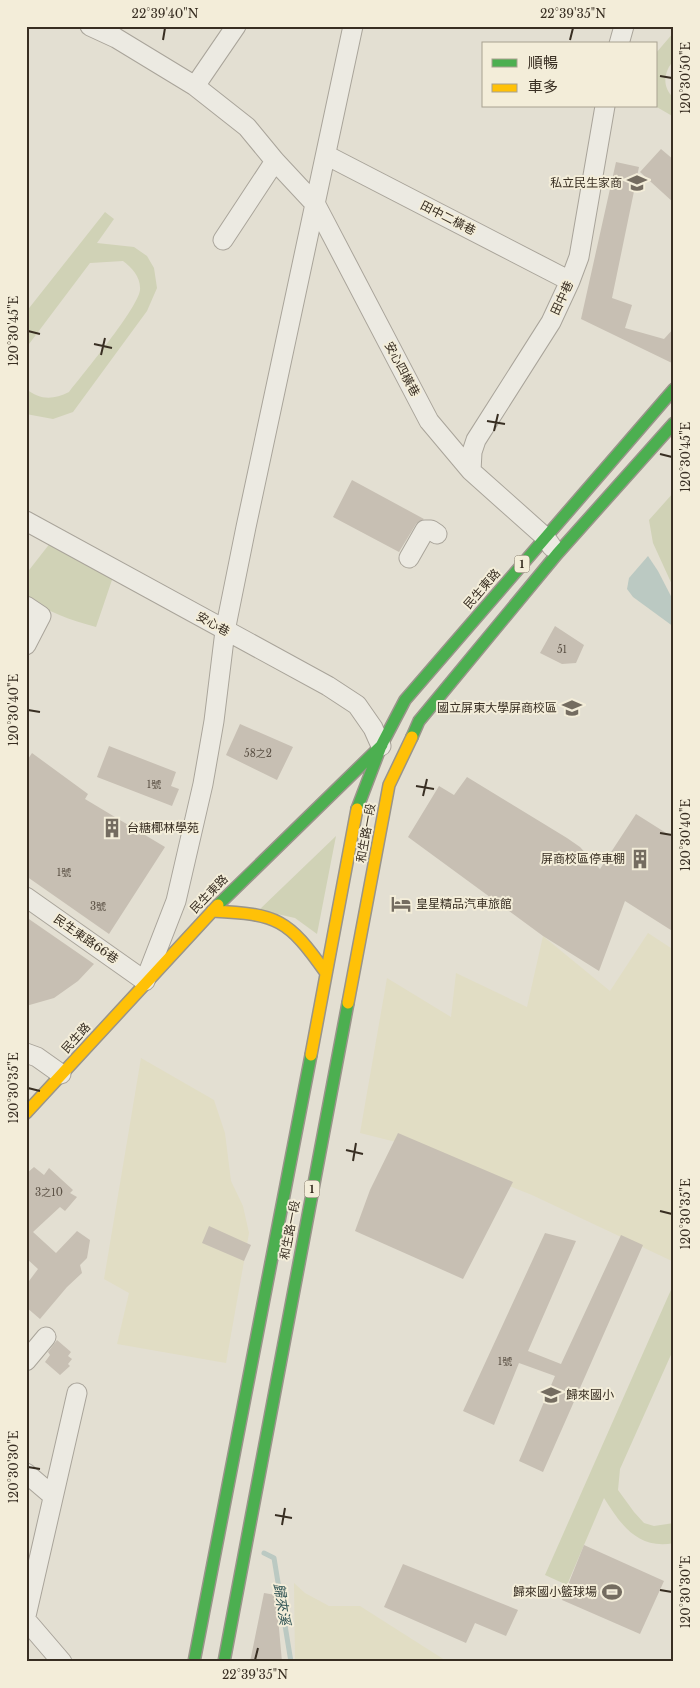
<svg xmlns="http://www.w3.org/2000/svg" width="700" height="1688" font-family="'Libre Baskerville','Noto Sans TC',serif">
<rect width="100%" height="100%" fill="#e3dfd2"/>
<path fill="#e1ddc4" d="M648 933 674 950V1262L532 1195 404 1144 360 1133 387 978 451 1017 456 973 527 1007 543 936 610 991Z
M141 1058 214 1100 225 1133 231 1181 243 1206 249 1233 226 1363 117 1344 129 1293 104 1279Z
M294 1583 305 1593 329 1606H360L448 1662H295Z"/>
<path fill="#d0d2b6" d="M674 32V60C664 71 661 87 674 98V117L655 106 656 53Z
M105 212 114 219 97 243 134 247 147 256 154 268 157 288 147 311 73 412 53 419 26 414V389C40 400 53 400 69 392 83 374 138 308 140 290 141 277 132 268 123 261L90 263 26 348V312Z
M674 492V589L653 543 649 520Z
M51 542 113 577 96 627C70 620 48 612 26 597V574Z
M336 836 317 934 295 918 259 910Z
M674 1283V1348L620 1469 618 1490 634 1512 644 1523 654 1526 674 1523V1543C638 1550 621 1525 604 1498L567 1585 545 1575Z"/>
<path fill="#bbc9c2" d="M648 556 658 571 674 602V627L633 597 627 589 629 578Z"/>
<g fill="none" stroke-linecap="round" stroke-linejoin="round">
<path stroke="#bbc9c2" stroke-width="5" d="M264 1553 274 1558 291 1662"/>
</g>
<path fill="#c7bfb3" d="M661 149 674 160V203L640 172Z
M616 162 639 167 612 298 632 305 625 328 664 339 674 328V364L581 319Z
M352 480 424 519 416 524 399 552 333 517Z
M555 626 584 645 576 663 562 664 540 653Z
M240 724 293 747 277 780 226 755Z
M109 746 176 772 171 786 179 789 172 806 97 777Z
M32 753 88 794 85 799 165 847 109 934 26 876V762Z
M467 777 567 838 580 847 600 869 636 814 674 838V932L625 901 599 971 543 936 408 837 439 786 454 795Z
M26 917 94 964 78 981 54 998 26 1006Z
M398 1133 513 1182 463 1279 355 1231 370 1190Z
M34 1167 44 1175 49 1168 73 1190 70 1193 77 1197 65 1211 60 1207 33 1232 56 1253 77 1231 90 1240 87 1258 80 1265 82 1273 67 1287 40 1319 26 1307V1285L38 1269 26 1258V1174Z
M209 1226 251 1245 244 1261 202 1243Z
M545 1233 576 1241 528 1351 561 1364 621 1235 643 1245 543 1472 519 1461 555 1376 519 1363 494 1425 463 1411Z
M57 1340 71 1352 68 1356 72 1359 68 1364 70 1366 60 1375 45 1362 50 1355 48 1352Z
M584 1545 664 1581 640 1634 562 1600Z
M403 1564 518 1610 506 1636 475 1623 466 1643 384 1607Z
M264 1593 276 1595 282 1662H250Z"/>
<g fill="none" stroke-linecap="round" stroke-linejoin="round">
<defs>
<path id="street" d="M90 26 116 38 195 86 247 127 275 161 316 205 429 421 471 471 545 537 552 547
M619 44 624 26
M195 86 236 26
M326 155 570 281
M223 240 275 161
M471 471 472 452 476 440 551 322 570 281 579 257 605 106
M26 521 328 686 357 705 373 728 381 746
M409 558 425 530H431L437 534
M26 606 41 616 26 645
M26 897 145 981 176 901 203 784 214 721 225 631 246 527 353 26
M26 1053 37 1057 61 1074
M26 1361 46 1337
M26 1473 53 1496
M26 1616 77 1393
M26 1620 62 1662"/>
<path id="fast" d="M412 737 419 721 557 554 674 423
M357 809 381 746 405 700 674 389
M218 905 382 745
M194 1662 311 1055
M224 1662 348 1003"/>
<path id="slow" d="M212 911C278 914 288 919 326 973
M348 1003 389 785 412 737
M311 1055 357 809
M26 1113 218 905"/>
</defs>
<use href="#street" stroke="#a9a49a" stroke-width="21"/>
<use href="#fast" stroke="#99948a" stroke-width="14"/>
<use href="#slow" stroke="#99948a" stroke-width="14"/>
<use href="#street" stroke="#eceae2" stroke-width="19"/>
<use href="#fast" stroke="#4caf50" stroke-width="11"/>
<use href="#slow" stroke="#ffc107" stroke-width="11"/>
</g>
<path fill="none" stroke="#382e22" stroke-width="2" d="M163 40 165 28M570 40 573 28M660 76 672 78M28 331 40 334M94 344 112 348M101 355 105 338M487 421 505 424M494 431 498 414M660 454 672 457M28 710 40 712M416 786 434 789M423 796 427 779M660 833 672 835M28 1088 40 1091M346 1150 363 1154M353 1161 356 1143M660 1211 672 1214M28 1467 40 1469M275 1515 292 1518M282 1525 285 1508M660 1590 672 1592M255 1660 258 1648"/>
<defs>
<symbol id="school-bare" viewBox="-9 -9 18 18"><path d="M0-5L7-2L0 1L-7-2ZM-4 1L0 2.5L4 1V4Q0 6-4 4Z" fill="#746c60" stroke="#f3edd9" stroke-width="2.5" paint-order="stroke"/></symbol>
<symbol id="university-bare" viewBox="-9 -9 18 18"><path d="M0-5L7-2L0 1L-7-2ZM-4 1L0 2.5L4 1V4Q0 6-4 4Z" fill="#746c60" stroke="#f3edd9" stroke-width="2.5" paint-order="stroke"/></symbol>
<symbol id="building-bare" viewBox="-9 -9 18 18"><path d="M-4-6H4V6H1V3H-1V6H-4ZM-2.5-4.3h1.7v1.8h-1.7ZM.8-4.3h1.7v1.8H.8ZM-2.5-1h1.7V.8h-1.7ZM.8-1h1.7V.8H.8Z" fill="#746c60" stroke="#f3edd9" stroke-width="2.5" paint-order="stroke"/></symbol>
<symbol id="hotel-bare" viewBox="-9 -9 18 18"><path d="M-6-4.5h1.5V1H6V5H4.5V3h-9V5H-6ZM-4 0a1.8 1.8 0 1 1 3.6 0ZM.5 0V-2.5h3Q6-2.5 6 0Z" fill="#746c60" stroke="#f3edd9" stroke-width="2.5" paint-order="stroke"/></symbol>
<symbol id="stadium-bare" viewBox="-9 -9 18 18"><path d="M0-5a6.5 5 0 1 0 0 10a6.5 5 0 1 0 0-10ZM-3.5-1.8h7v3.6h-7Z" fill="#746c60" stroke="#f3edd9" stroke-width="2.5" paint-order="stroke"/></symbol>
</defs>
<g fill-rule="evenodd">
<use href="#school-bare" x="623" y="169" width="28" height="28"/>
<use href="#university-bare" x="558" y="694" width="28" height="28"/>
<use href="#building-bare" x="98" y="814" width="28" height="28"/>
<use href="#building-bare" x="626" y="845" width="28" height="28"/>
<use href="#hotel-bare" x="387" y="890" width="28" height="28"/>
<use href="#school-bare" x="537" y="1381" width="28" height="28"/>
<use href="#stadium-bare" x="598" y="1578" width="28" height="28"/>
</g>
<g text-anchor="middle" stroke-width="4" stroke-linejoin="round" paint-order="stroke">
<g font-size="10" fill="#5c5246">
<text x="562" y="653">51</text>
<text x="258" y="757">58之2</text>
<text x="154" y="788">1號</text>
<text x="64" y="876">1號</text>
<text x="98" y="910">3號</text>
<text x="49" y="1196">3之10</text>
<text x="505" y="1365">1號</text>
</g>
<g fill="#f3edd9" stroke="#706759" stroke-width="1">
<rect x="514.5" y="555.5" width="15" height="17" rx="4"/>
<rect x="304.5" y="1180.5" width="15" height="17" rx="4"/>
</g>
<g font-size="11" font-weight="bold" fill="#382e22">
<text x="522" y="568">1</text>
<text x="312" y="1193">1</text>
</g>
<g font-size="12" fill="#382e22" stroke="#f3edd9" text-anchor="end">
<text x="622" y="187">私立民生家商</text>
<text x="557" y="712">國立屏東大學屏商校區</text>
<text x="127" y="832" text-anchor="start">台糖椰林學苑</text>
<text x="625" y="863">屏商校區停車棚</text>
<text x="416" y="908" text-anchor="start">皇星精品汽車旅館</text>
<text x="566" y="1399" text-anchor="start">歸來國小</text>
<text x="597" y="1596">歸來國小籃球場</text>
</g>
<g font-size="12" fill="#382e22" stroke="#f3edd9">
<text transform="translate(448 218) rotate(27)" y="4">田中二橫巷</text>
<text transform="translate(562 298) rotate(-65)" y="4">田中巷</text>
<text transform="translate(402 369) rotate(62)" y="4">安心四橫巷</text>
<text transform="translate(482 589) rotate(-49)" y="4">民生東路</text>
<text transform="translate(213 624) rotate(29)" y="4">安心巷</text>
<text transform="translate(366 833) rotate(-80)" y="4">和生路一段</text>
<text transform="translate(209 894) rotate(-46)" y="4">民生東路</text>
<text transform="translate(86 939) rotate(35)" y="4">民生東路66巷</text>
<text transform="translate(76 1038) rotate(-48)" y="4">民生路</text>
<text transform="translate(290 1230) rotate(-79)" y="4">和生路一段</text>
</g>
<g font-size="14" font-style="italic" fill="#335656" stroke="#f3edd9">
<text transform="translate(282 1604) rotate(81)" y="5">歸來溪</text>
</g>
</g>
<rect width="700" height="1688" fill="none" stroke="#f3edd9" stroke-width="55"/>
<rect x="482" y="42" width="175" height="65" fill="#f3edd9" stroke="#a8a190"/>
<rect x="492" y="59" width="25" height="8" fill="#4caf50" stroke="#a8a190"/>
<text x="528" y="68" font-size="15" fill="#382e22">順暢</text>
<rect x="492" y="84" width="25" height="8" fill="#ffc107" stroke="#a8a190"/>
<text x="528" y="92" font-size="15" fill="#382e22">車多</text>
<rect x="28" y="28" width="644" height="1632" fill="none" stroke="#382e22" stroke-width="2"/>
<g font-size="12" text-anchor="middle" fill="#382e22">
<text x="165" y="18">22°39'40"N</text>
<text x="573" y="18">22°39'35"N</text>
<text transform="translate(686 78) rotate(-90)" y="4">120°30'50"E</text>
<text transform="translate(14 331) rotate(-90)" y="4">120°30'45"E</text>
<text transform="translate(686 457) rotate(-90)" y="4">120°30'45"E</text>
<text transform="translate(14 710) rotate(-90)" y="4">120°30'40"E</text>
<text transform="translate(686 835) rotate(-90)" y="4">120°30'40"E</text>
<text transform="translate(14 1088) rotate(-90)" y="4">120°30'35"E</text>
<text transform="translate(686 1214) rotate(-90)" y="4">120°30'35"E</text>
<text transform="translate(14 1467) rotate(-90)" y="4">120°30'30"E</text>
<text transform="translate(686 1592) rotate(-90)" y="4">120°30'30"E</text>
<text x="255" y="1679">22°39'35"N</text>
</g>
</svg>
